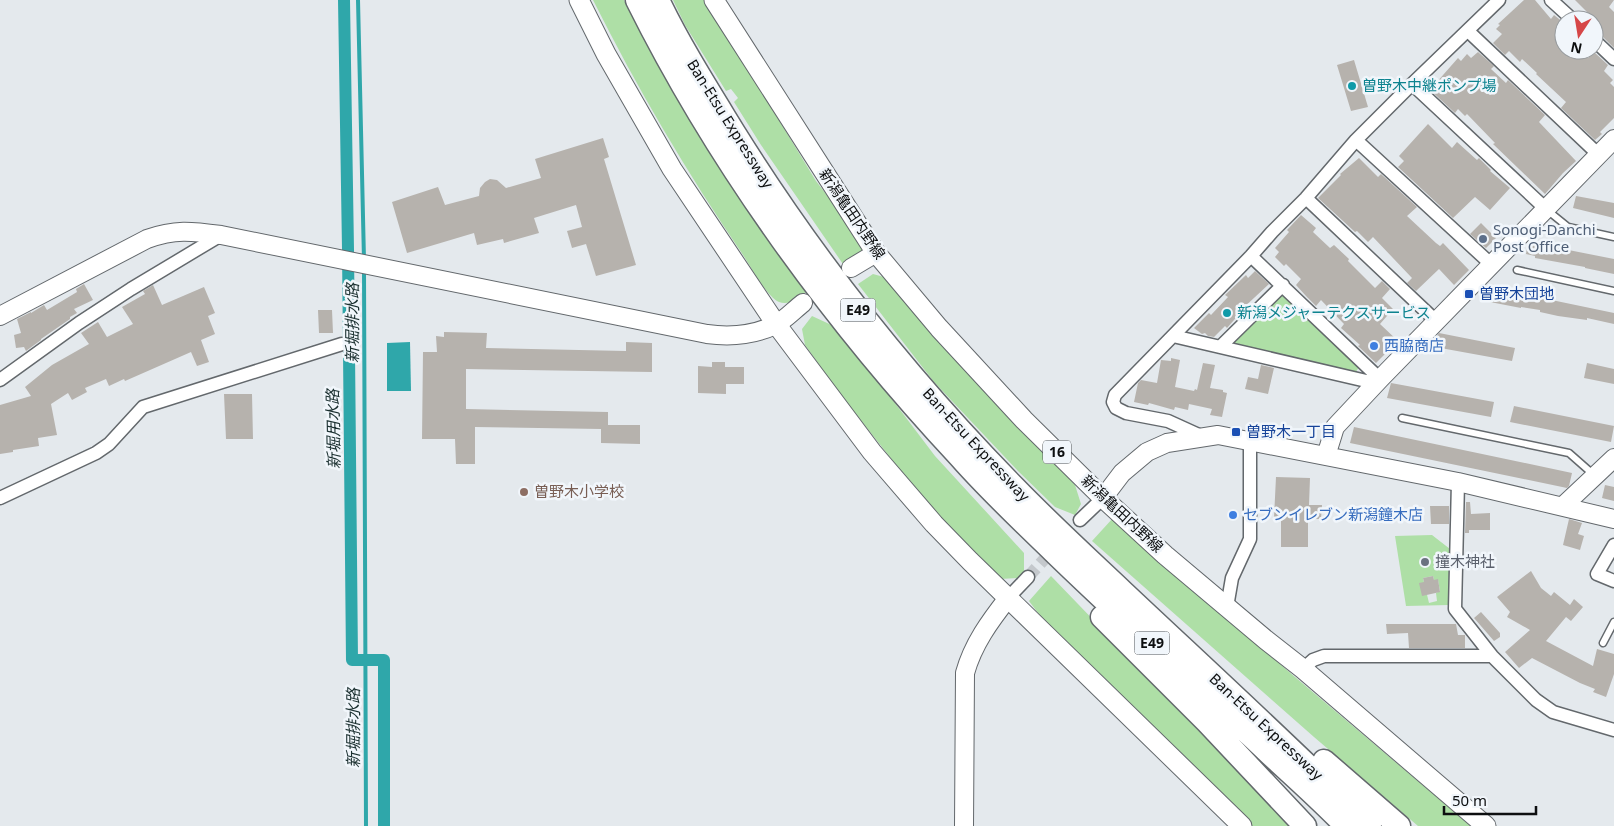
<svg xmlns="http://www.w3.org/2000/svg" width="1614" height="826" font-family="'Noto Sans','Noto Sans JP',sans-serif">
<rect width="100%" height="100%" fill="#e4e9ed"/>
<path fill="#aedfa6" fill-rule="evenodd" d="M593 0H624C676 102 740 197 806 292 798 297 790 306 779 302 767 297 751 267 743 255 687 173 637 88 593 0Z
M673 0H706L816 181 853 229 863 247V253L845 267 761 145 734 102 738 98 731 89 726 91 685 25Z
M873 274 891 279 1075 485 1081 504 1075 515 1055 507 1018 471 934 382 858 284Z
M1280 296H1288L1360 365 1356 372 1233 344Z
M812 316 838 328 935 456 1024 553V576L1020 578 1000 579 945 523 904 475 840 394 805 345 802 329Z
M1113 518 1295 677 1471 826H1418L1314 737 1092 541Z
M1432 535 1450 549 1449 605 1406 606 1395 536ZM1433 576 1434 580H1438L1440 591 1436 593 1437 601 1429 603 1423 578Z
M1051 576 1292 826H1251L1047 625 1029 601Z"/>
<path fill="#2fa7aa" d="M410 342 411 391H387V343Z"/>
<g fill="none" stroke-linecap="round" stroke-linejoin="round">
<path stroke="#2fa7aa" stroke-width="4" d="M358 0 364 260
M364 270 366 826"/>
<path stroke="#2fa7aa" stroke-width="12" d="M344 0 348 249 352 660H384V826"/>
</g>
<path fill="#b6b2ad" d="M1524 0H1535L1551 19 1554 15 1564 23V30L1558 35 1563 40 1560 43 1564 46V50H1568L1575 57 1579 53 1584 58 1585 56 1588 58 1594 52 1608 65 1604 71 1613 80 1610 83 1614 87V118L1600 132 1602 134 1595 140 1561 108 1566 102 1536 74 1537 73 1522 59 1520 62 1509 51 1505 55 1493 43 1502 34 1496 29 1500 25 1498 24Z
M1575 0H1614L1609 7 1614 12V48L1600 34 1594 32V19Z
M1478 52 1494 66 1491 69 1506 83 1508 80 1545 115 1539 122 1576 161 1563 173 1545 194 1493 144 1495 143 1467 114 1465 116 1458 109 1455 113 1427 87 1433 81 1436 83 1458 58 1461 61 1467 54 1471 58Z
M1354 60 1368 107 1351 111 1337 65Z
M1428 124 1452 148 1457 142 1477 160 1479 158 1491 170 1490 171 1510 188 1490 210 1475 197 1453 218 1398 167 1404 161 1399 156Z
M603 138 609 157 604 159 636 265 596 276 586 244 572 248 567 231 582 227 576 205 534 218 539 233 504 243 503 239 477 245 474 233 407 253 392 202 438 187 445 205 479 196 480 188 485 182 490 179 497 180 506 188 541 178 535 159Z
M1359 158 1378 177 1381 174 1417 207 1407 216 1436 243 1440 246 1443 243 1469 270 1454 285 1439 269 1416 291 1407 283 1412 278 1373 237 1368 242 1357 231 1355 232 1318 198 1341 175 1340 174Z
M1576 196 1614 203V218L1573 208Z
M1301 215 1316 228 1313 232 1330 248 1334 245 1349 259 1348 261 1375 288 1382 281 1390 289 1382 298 1393 309 1380 324 1398 341 1376 363 1358 346 1360 345 1341 328 1344 324 1321 300 1316 306 1306 296 1296 285 1301 279 1286 264 1284 266 1275 257 1279 252 1275 248 1289 232 1287 230Z
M1481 223 1496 238 1486 248 1470 234Z
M1528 242 1614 259V274L1585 268V267L1535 258V256L1526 254Z
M1255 271 1269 284 1240 311 1241 312 1227 328 1225 326 1214 337 1208 336 1205 333 1202 334 1194 328 1209 313 1211 315 1228 297 1225 295 1246 275 1248 278Z
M84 284 93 300 74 309 77 313 70 317V319L41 339V340L26 351 24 347 16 348 14 335 21 333 17 319 31 312V313L44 305 47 310 77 292 76 289Z
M153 285 162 305 204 287 215 313 208 316 215 334 201 340 209 362 197 366 191 352 125 381 124 379 109 386 106 379 85 388 87 392 72 400 68 393 51 404 57 435 38 438 39 446 13 450V452L0 454V405L31 396 25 387 52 365 89 344 81 333 98 322 107 337 133 324 122 307 145 294 143 291Z
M1485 286 1614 313V324L1587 318V320L1558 316 1540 312V310L1521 307V308L1490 302V300L1480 298 1482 290Z
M318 310H332L333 333H319Z
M444 332 487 333 486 348 626 351V342L652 343V372L466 369V409L608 412V425H640V444L601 443V429L475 427V464H456L455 439H422L423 352H437L436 336 444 337Z
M1439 333 1515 348 1512 361 1435 347 1437 336Z
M1171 358 1180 360 1175 387 1194 391 1195 389 1197 390 1203 363 1215 365 1210 388 1223 390V392L1227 393 1222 417 1210 415 1212 409 1189 404 1188 410 1175 407 1174 410 1149 403 1148 405 1134 402 1138 383 1141 380 1157 383 1161 360 1171 361Z
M712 362H725V367H744V384H726V394L698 393V366L712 367Z
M1587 363 1614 369V384L1584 378Z
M1261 365 1274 368 1268 394 1245 389 1248 377 1258 379Z
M1391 383 1494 402 1491 417 1387 398Z
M224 394H252L253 439H226Z
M1514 406 1614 426 1611 442 1510 422Z
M1354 427 1572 473 1569 486 1567 488 1350 443Z
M1276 477 1310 478 1309 505H1322L1321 519H1308V547H1281V518H1274Z
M1605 485 1614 487V501L1602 498Z
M1466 502H1470L1471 514 1490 513V530H1469V533H1465Z
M1430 506H1449V524H1431Z
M1569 519 1582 523 1578 534 1584 536 1580 550 1563 545Z
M1531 571 1541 588 1551 596 1554 592 1570 605 1574 599 1583 607 1571 621 1566 617 1546 641 1593 666 1597 649 1614 654V674L1606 697 1593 692 1595 689 1580 683 1532 658 1519 668 1505 652 1530 630 1507 617 1510 612 1497 597Z
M1433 576 1434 580 1438 579 1440 592 1422 596 1419 583 1424 582 1423 578Z
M1481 612 1500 633V637L1494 641 1474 618Z
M1386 624H1456L1458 635H1465V648H1409L1408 633 1387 634Z"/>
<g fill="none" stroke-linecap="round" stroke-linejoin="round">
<path stroke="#c4c8cc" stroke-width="12" stroke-dasharray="12 6" stroke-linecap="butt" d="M1028 577 1080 520"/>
<defs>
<path id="lane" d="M1547 210 1568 227 1614 237
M1517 270 1614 291
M1402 418 1569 453 1594 475
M1603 643 1614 622"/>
<path id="street" d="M1551 0 1573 20
M1468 31 1599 155
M1594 40 1614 59
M1412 84 1546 209
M1356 140 1492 265
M1306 198 1436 321
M1251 256 1380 379
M1173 336 1375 383
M1220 347 1283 285
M0 380 79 323 131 289 221 235
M1201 436 1168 421 1126 413 1116 408 1113 402 1115 395 1251 256 1272 232 1306 198 1356 140 1412 84 1499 0
M1458 482 1455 609 1492 656 1536 700 1553 712 1614 730
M0 498 96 453 109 444 143 407 342 344
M1080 520 1103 498
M1614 545 1597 574 1614 581
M1008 598 1028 577
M1227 607 1232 578 1250 539V441
M1303 669 1313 660 1324 656H1492"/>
<path id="secondary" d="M851 268 876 253
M0 316 147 239C175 229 191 231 221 235L707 334C729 337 754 335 775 325 785 320 794 310 803 303
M1326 456 1335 427 1380 379 1614 139
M1103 498 1122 473 1147 452 1167 443 1218 435 1458 482 1614 519
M1563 506 1614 458
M964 826 965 673C973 644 990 621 1008 598"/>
<path id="primary" d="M579 0 606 54 672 169 776 324 872 452 934 524 970 561 1242 826
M714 0 876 253 939 328 1024 420 1103 498 1165 555 1266 640 1303 669 1486 826"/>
<path id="highway" d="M637 0C719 165 834 322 960 457 989 490 1021 520 1053 551 1124 620 1198 686 1270 754 1296 778 1322 801 1346 826
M658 0C680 46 708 90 735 134 815 262 909 380 1015 488 1049 523 1086 557 1122 591 1205 669 1289 746 1370 826
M1102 617 1207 722 1305 826
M1324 761 1399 826"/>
</defs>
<use href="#lane" stroke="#63686c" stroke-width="9"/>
<use href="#street" stroke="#63686c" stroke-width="15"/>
<use href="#secondary" stroke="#63686c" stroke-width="20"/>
<use href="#primary" stroke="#63686c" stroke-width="21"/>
<use href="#highway" stroke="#63686c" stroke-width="25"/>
<use href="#lane" stroke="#fff" stroke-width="6"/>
<use href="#street" stroke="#fff" stroke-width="12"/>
<use href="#secondary" stroke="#fff" stroke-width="18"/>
<use href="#primary" stroke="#fff" stroke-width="19"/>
<use href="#highway" stroke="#fff" stroke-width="22"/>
</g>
<g fill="#0f9aa8" stroke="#f1f6fb" stroke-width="2">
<circle cx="1352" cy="86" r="5"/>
<circle cx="1227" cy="313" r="5"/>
</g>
<circle fill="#5c6f8a" stroke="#f1f6fb" stroke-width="2" cx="1483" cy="239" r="5"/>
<g fill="#1a4fb4" stroke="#f1f6fb" stroke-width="2">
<rect x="1464" y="289" width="10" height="10" rx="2.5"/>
<rect x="1231" y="427" width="10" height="10" rx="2.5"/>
</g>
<g fill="#3f7fe0" stroke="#f1f6fb" stroke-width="2">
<circle cx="1374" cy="346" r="5"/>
<circle cx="1233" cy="515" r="5"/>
</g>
<circle fill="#8d6e63" stroke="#f1f6fb" stroke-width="2" cx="524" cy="492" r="5"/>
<circle fill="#6b7280" stroke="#f1f6fb" stroke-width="2" cx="1425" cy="562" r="5"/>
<g text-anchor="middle" stroke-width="5" stroke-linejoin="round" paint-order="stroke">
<g fill="#f1f6fb" stroke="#515456" stroke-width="1">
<rect x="840.5" y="298.5" width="35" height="23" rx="4"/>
<rect x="1043" y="440.5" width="28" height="23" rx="4"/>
<rect x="1134.5" y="631.5" width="35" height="23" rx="4"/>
</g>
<g font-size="14" font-weight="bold" fill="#0d0f10">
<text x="858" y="315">E49</text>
<text x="1057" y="457">16</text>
<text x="1152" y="648">E49</text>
</g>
<g font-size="15" fill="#0d838f" stroke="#f1f6fb" text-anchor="start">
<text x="1362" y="91">曽野木中継ポンプ場</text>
<text x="1237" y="318">新潟メジャーテクスサービス</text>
</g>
<g font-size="15" fill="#0d0f10" stroke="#f1f6fb">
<text transform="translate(730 124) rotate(58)" y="5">Ban-Etsu Expressway</text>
<text transform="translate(852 214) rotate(56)" y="5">新潟亀田内野線</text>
<text transform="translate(976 445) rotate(47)" y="5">Ban-Etsu Expressway</text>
<text transform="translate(1122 514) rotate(43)" y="5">新潟亀田内野線</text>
<text transform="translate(1266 727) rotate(43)" y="5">Ban-Etsu Expressway</text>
</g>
<g font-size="15" fill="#4e5e75" stroke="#f1f6fb" text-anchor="start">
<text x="1493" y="235">Sonogi-Danchi<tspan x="1493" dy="17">Post Office</tspan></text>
</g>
<g font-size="15" fill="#164399" stroke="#f1f6fb" text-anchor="start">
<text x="1479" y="299">曽野木団地</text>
<text x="1246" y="437">曽野木一丁目</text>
</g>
<g font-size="15" fill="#366cbe" stroke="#f1f6fb" text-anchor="start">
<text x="1384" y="351">西脇商店</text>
<text x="1243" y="520">セブンイレブン新潟鐘木店</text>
</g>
<g font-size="15" fill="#785e54" stroke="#f1f6fb" text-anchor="start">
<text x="534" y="497">曽野木小学校</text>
</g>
<g font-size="15" fill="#5b616d" stroke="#f1f6fb" text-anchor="start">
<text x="1435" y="567">撞木神社</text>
</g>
<g font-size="16" font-style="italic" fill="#1b3030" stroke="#f1f6fb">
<text transform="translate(352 323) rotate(-90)" y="6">新堀排水路</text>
<text transform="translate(333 429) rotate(-91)" y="6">新堀用水路</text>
<text transform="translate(353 728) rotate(-90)" y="6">新堀排水路</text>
</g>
</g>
<g transform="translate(1579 35) rotate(192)"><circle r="24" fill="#f1f6fb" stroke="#969a9d"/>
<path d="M0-4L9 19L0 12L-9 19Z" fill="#d64748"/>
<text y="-8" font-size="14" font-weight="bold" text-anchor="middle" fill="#0d0f10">N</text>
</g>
<path d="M1444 806v8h92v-8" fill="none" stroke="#0d0f10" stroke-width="2.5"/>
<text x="1452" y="806" font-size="15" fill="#0d0f10" stroke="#f1f6fb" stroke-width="4" paint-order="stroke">50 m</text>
</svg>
